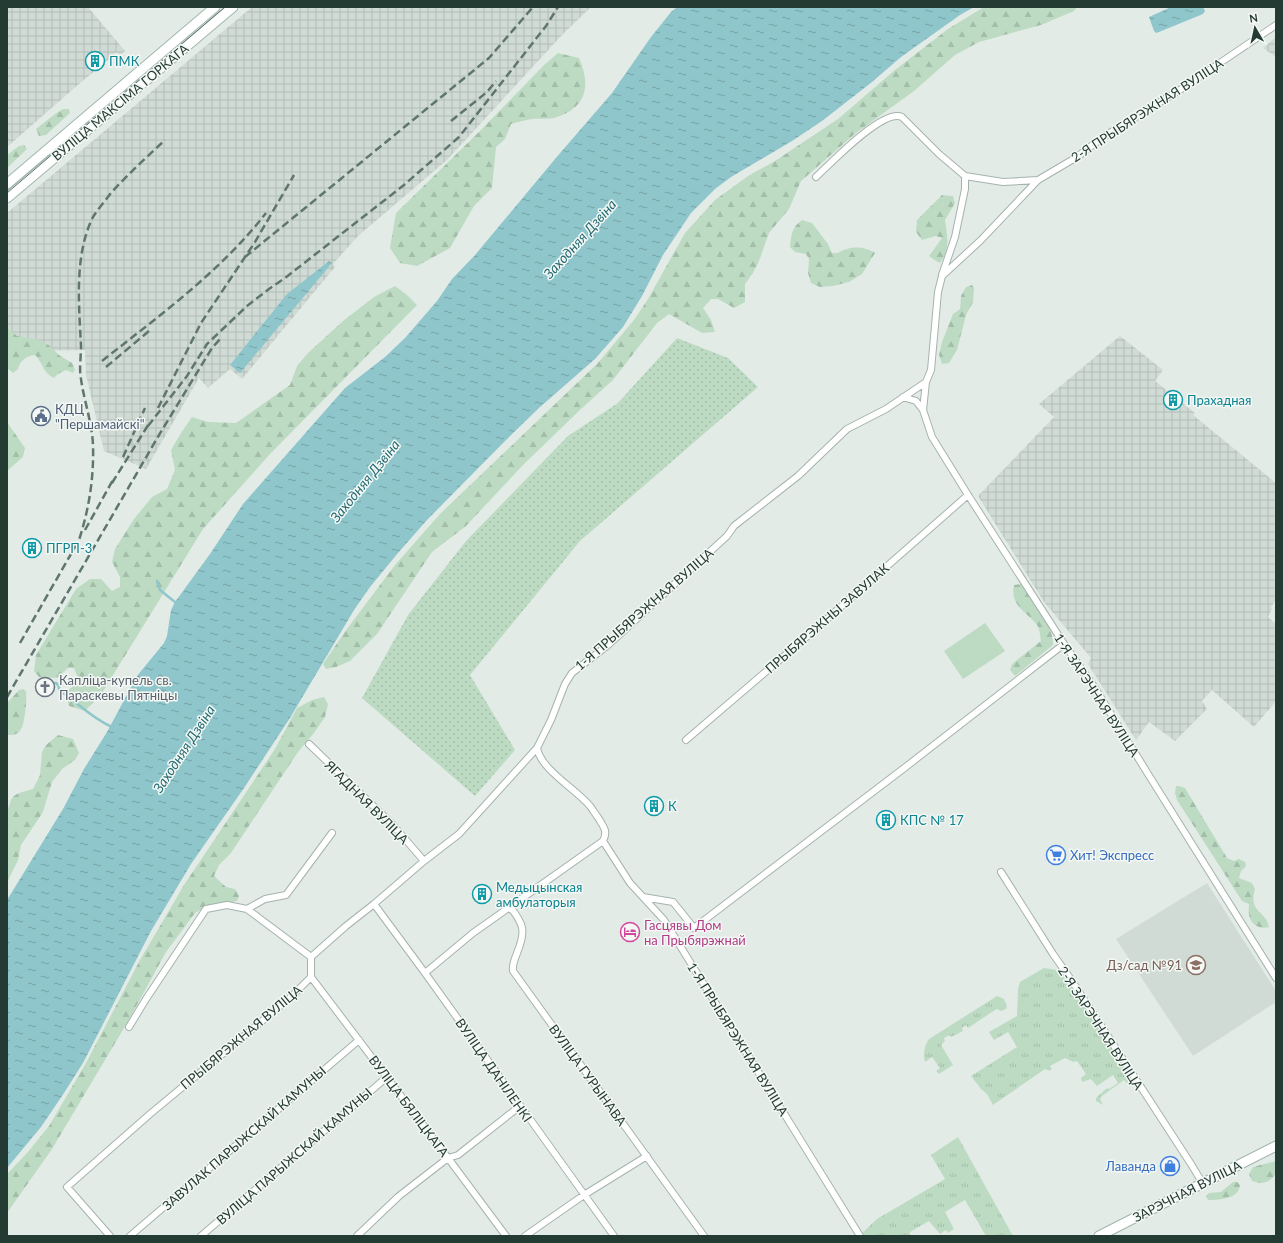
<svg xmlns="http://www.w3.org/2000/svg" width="1283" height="1243" font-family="Lato,sans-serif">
<defs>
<pattern id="industrial-grid" width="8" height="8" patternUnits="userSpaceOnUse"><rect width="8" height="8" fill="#d1dbd6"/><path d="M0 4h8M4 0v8" fill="none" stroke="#b3bdb8"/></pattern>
<pattern id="grass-tufts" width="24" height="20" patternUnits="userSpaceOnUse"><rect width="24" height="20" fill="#bddbc3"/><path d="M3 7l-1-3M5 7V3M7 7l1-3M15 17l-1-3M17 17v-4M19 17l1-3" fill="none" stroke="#a2bda8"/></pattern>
<pattern id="forest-firs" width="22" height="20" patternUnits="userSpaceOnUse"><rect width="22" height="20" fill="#bddbc3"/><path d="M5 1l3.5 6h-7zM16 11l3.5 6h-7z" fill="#a2bda8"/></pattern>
<pattern id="garden-dots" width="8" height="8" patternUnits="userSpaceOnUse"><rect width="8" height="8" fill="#bddbc3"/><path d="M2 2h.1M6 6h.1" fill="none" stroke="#a2bda8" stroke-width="1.8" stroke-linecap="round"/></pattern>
<pattern id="water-ripples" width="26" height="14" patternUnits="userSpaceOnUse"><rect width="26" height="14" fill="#8fc6cc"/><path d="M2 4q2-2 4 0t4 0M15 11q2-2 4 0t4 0" fill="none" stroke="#75a2a6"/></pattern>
</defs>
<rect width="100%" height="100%" fill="#e3ebe7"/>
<path fill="#d1dbd6" d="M1207 883 1276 991V1002L1193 1056 1116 939Z"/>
<path fill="url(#industrial-grid)" d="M7 7H88L125 51 120 55 116 52 114 55 79 84 7 147Z
M252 7H591L562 35 447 160 358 236 333 264 335 267 242 379 230 369 208 388 199 378 146 469 104 451 86 375 85 350 24 351 7 328V213Z
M1276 37V57L1263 48Z
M1120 336 1163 370 1155 381 1195 413 1193 415 1276 483V600L1271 607 1272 609 1268 617 1276 624V701L1254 727 1212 690 1202 701 1207 709 1175 741 1149 722 1136 740 1088 664 1091 658 1044 602 978 496 1054 417 1039 404Z"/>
<path fill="url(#grass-tufts)" d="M1044 968 1057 970 1064 978 1114 1050 1132 1079 1131 1083 1129 1085 1124 1080 1102 1096 1100 1099 1103 1105 1096 1101V1098L1107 1088 1109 1089 1118 1083 1113 1075 1097 1086 1091 1079 1082 1082 1081 1078 1086 1074 1077 1061 1073 1062 1065 1058 1050 1066 1052 1069 1049 1071 1045 1069 993 1105 987 1094 981 1089 971 1076 1017 1047 1008 1032 994 1040 989 1032 1017 1016 1018 989 1020 982Z
M997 996 1004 999 1007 1006 1006 1009 1001 1011 997 1009 995 1010 968 1028 966 1025 962 1028 963 1031 951 1037 950 1035 944 1038 945 1041 941 1045 953 1065 939 1074 936 1071 940 1068 932 1057 925 1062C923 1055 924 1045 929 1039Z
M958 1137 1013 1236H986L965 1200 945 1212 954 1229 948 1233 946 1230 940 1234 929 1221 910 1232V1236H860V1235L877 1219 945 1179 931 1155Z"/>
<path fill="url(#forest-firs)" d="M984 7H1077L1074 11 1041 25 979 42 955 55 914 91 856 133 801 181 789 209 769 233 759 261 753 273 745 284V302L734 308 718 299H711L703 308 711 320 715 332 702 333 669 314 657 323 613 380 581 409 523 465 466 526 432 552 377 634 350 661 336 667 326 669 323 664 344 633 395 565 440 514 597 364 634 320 648 299 685 233 715 200 748 176 775 161 838 119 895 70 948 29Z
M558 53 579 58C591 85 587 107 557 117 549 120 540 118 532 119 525 120 518 122 511 124L505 139 496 147 492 188 474 206 450 248 417 266 400 263 390 248 396 213 482 129 544 65Z
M63 109H69L70 113 46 135 39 136 36 129 55 114Z
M24 145 27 149 7 168V155L19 146Z
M942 195 953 196 955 203 945 220C947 237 951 247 940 263L936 261 929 256 942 238 936 236 922 240 916 232 917 220Z
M802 220 812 223 828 244 832 253C841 254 840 250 847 249 856 246 868 248 875 253L862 274 849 282 833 286 820 287 811 283 808 273 809 259 806 254 795 252 790 247C791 235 792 227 802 220Z
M972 285 974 288 973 302 966 315 957 350 949 363 942 364 939 355 942 342 953 314 960 309 961 296 966 287Z
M395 286 407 295 417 305 270 454 203 529 102 693 85 711 69 706 65 693 79 681 74 668H68L57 678 39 677 34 671 36 655 76 589 90 579H101L112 591 120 587V577L112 562 115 549 134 519 152 497 167 489 175 470 171 450 181 433 192 417 208 422 236 423 290 385 297 366 308 353 343 321 374 297Z
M7 327 17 336 36 339 49 345 59 355 72 363 75 370 73 373 66 370 58 374 54 378C43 373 43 363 35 355 26 356 20 361 18 369L13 373 7 368Z
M7 422 25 448 23 457 7 471Z
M1021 584C1032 600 1054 625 1053 645L1015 676 1010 670 1012 664 1041 641C1040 636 1040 629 1037 625 1027 612 1009 605 1014 585Z
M23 689 26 691C27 700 25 727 19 732 16 735 11 735 7 735V703L19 690Z
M324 697 328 704 325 717 314 733 298 752 231 853 219 865 214 876 226 887 235 889 239 896 237 901 210 905 195 913 166 952 127 1023 52 1149 7 1213V1174L27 1153 49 1126 86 1063 140 960 184 885 275 749 297 708 312 700Z
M58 735 73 739 79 753 75 760 62 769 52 782 43 812 21 845 18 860 7 883V810C10 806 10 801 12 798 17 792 27 791 33 789L40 775 42 752 46 745Z
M1176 786H1179L1185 788 1227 858 1234 861 1239 859 1245 862 1246 866 1241 871 1239 878 1252 883 1255 889C1248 913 1266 910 1269 927 1259 930 1250 924 1249 914 1248 911 1249 907 1249 904L1242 901 1177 800 1175 793Z
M1276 1161V1174C1268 1183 1263 1185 1252 1181L1249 1174 1253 1167Z
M1233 1182H1237L1240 1185C1239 1199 1219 1200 1208 1200L1206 1196 1209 1193 1221 1192Z"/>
<path fill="url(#garden-dots)" d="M677 338 728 358 758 387 580 541 470 675 515 750 475 796 362 698 408 615 466 541 568 436 618 403Z"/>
<path fill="#bddbc3" d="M985 623 1005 651 963 679 944 651Z"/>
<path fill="url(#water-ripples)" d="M677 7H974L960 15 901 57 872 82 822 121 792 141 731 177 715 189 691 213 663 255 642 296 623 327 595 359 540 407 505 441 427 520 398 553 370 587 354 610 290 718 244 788 191 864 151 931 83 1063 64 1093 41 1127 7 1168V900L63 809 84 769 107 732 137 676 164 643 167 636 171 610 175 602 210 554 243 504 345 388 385 357 405 338 437 301 452 279 475 255 555 159 612 93 651 37 671 12Z
M1171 7H1203L1205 11 1203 14 1159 32 1156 33 1154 31 1149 17Z
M329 261 332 263 240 373 230 365 287 294Z"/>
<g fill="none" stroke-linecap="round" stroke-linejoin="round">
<path stroke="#8fc6cc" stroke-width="2.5" d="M157 581 160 590 175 602
M54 683H56L59 686V689
M63 693C79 704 92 718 110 726"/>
<defs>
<path id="street" d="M1276 25 1183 88 1103 137 1077 157 1038 180 980 241 942 276 938 292 931 370 926 382 923 410 932 437 968 495 1064 644 1095 688 1148 774 1276 978
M965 176 1003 182 1038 180
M816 177C830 164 883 108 902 117L939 154 965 176V189L955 237 942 275
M903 397 916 401 923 410
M686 740 811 633 968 495
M309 744 393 825 424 861
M537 748C541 770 576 789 590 806 593 810 596 815 599 819 604 828 608 831 603 841L630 883 664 920 860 1236
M1001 872 1053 954 1072 981 1191 1164 1203 1184
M643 897 673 902 694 928 903 769 1064 644
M374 904 425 973 614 1236
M510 907C524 924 526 931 517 953 515 959 512 964 513 971L704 1236
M247 909 311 957
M425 973 473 933 603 841
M311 977 448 1158 506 1236
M129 1027 146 999 206 909 227 905 247 909 265 899 286 895 332 833
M110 1236 67 1187 150 1114 291 997 311 977V957L346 926 374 904 424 861 459 834 537 748 551 720 565 684 572 673 608 645 727 536 734 526 798 476 847 429 886 409 926 382
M130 1236 359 1040
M201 1236 387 1077
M357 1236 399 1196 448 1158 458 1155 520 1106
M525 1236 584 1195 647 1156"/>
<path id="secondary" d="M7 184 215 7
M7 198 233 7
M1099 1236 1276 1146"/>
</defs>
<use href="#street" stroke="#a6b3ad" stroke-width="8"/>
<use href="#secondary" stroke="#a2b6ae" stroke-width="11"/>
<use href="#street" stroke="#fff" stroke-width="6"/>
<use href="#secondary" stroke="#fff" stroke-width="9"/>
<path stroke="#5f766e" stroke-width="1" d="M7 193 225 7"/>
<path stroke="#5f766e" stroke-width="2.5" stroke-dasharray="8 4" stroke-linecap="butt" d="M451 121 487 92 496 81
M245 257 489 58 533 7
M102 361C160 315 220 272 266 213
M106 367 149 331
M158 408 201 323 255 242 294 175
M148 426 187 376 207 344 247 306 269 289 285 278 404 185 459 137 546 26 558 7
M123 457 145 408
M112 483 150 422
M85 530 114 478
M20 643 79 540C89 509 94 478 93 445 92 422 84 401 81 379 79 369 81 357 81 346 79 305 74 255 93 217 98 209 105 201 111 193 128 174 147 157 165 140
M7 697 159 435 212 348 221 338"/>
</g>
<defs>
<symbol id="building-ring" viewBox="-11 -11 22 22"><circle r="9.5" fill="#f3f8f5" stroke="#0f9aa8" stroke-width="1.5"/><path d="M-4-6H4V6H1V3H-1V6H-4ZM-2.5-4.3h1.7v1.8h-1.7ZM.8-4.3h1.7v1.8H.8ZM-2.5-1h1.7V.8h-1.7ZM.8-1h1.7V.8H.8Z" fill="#0f9aa8"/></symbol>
<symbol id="civic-ring" viewBox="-11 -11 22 22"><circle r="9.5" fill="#f3f8f5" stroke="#5c6f8a" stroke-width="1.5"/><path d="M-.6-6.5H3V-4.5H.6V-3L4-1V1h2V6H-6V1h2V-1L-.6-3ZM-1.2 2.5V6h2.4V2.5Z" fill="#5c6f8a"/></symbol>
<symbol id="church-ring" viewBox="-11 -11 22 22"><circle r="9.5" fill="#f3f8f5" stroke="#6b7280" stroke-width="1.5"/><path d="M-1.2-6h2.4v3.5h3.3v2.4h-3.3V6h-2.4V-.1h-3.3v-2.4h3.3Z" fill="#6b7280"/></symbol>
<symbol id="supermarket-ring" viewBox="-11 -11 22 22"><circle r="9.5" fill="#f3f8f5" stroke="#3f7fe0" stroke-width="1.5"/><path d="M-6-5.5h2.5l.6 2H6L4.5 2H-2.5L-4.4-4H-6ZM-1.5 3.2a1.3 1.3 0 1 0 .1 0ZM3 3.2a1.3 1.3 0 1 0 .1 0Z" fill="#3f7fe0"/></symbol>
<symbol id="hotel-ring" viewBox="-11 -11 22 22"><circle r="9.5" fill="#f3f8f5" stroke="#d1479c" stroke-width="1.5"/><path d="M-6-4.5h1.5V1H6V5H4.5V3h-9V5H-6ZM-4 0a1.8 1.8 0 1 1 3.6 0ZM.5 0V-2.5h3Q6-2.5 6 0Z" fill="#d1479c"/></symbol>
<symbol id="school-ring" viewBox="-11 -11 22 22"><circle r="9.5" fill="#f3f8f5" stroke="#8d6e63" stroke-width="1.5"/><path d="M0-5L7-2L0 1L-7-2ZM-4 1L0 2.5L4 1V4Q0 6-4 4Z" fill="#8d6e63"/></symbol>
<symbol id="shop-ring" viewBox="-11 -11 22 22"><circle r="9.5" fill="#f3f8f5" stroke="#3f7fe0" stroke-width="1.5"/><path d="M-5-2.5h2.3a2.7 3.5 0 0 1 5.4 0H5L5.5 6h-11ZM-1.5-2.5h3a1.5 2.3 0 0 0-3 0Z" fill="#3f7fe0"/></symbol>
</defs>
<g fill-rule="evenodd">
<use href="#building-ring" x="84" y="50" width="22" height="22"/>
<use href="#building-ring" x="1162" y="389" width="22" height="22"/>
<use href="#civic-ring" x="30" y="405" width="22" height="22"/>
<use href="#building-ring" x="21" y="537" width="22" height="22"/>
<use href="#church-ring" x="34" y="676" width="22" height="22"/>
<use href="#building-ring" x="643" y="795" width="22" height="22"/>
<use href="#building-ring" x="875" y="809" width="22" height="22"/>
<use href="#supermarket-ring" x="1045" y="844" width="22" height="22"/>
<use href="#building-ring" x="471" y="883" width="22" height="22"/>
<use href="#hotel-ring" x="619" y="921" width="22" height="22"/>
<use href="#school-ring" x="1185" y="954" width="22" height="22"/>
<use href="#shop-ring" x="1159" y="1155" width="22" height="22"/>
</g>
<g text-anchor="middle" stroke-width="3" stroke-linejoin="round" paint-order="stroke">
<g font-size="13" fill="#0d838f" stroke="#f3f8f5" text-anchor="start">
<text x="109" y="66">ПМК</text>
<text x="1187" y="405">Прахадная</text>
<text x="46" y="553">ПГРП-3</text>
<text x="668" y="811">К</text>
<text x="900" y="825">КПС № 17</text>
<text x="496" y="892">Медыцынская<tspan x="496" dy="15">амбулаторыя</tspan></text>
</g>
<g font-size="13" fill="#243b33" stroke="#f3f8f5">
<text transform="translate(120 102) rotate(-40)" y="5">ВУЛІЦА МАКСІМА ГОРКАГА</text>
<text transform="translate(1147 110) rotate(-33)" y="5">2-Я ПРЫБЯРЭЖНАЯ ВУЛІЦА</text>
<text transform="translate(644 609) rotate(-41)" y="5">1-Я ПРЫБЯРЭЖНАЯ ВУЛІЦА</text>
<text transform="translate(827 618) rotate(-41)" y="5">ПРЫБЯРЭЖНЫ ЗАВУЛАК</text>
<text transform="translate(1097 695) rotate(57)" y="5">1-Я ЗАРЭЧНАЯ ВУЛІЦА</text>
<text transform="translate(367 802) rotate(45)" y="5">ЯГАДНАЯ ВУЛІЦА</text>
<text transform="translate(1101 1028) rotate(57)" y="5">2-Я ЗАРЭЧНАЯ ВУЛІЦА</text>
<text transform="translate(241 1037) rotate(-40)" y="5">ПРЫБЯРЭЖНАЯ ВУЛІЦА</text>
<text transform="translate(738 1039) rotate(58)" y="5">1-Я ПРЫБЯРЭЖНАЯ ВУЛІЦА</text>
<text transform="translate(494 1070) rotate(55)" y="5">ВУЛІЦА ДАНІЛЕНКІ</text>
<text transform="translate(588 1075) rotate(54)" y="5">ВУЛІЦА ГУРЫНАВА</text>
<text transform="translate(409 1106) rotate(53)" y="5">ВУЛІЦА БЯЛІЦКАГА</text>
<text transform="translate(244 1138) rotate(-41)" y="5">ЗАВУЛАК ПАРЫЖСКАЙ КАМУНЫ</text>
<text transform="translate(294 1156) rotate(-41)" y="5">ВУЛІЦА ПАРЫЖСКАЙ КАМУНЫ</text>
<text transform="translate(1187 1191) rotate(-27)" y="5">ЗАРЭЧНАЯ ВУЛІЦА</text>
</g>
<g font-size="13" fill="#4e5e75" stroke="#f3f8f5" text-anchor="start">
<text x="55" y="414">КДЦ<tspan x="55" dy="15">"Першамайскі"</tspan></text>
</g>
<g font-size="13" fill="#5b616d" stroke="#f3f8f5" text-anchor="start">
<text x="59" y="685">Капліца-купель св.<tspan x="59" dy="15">Параскевы Пятніцы</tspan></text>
</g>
<g font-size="13" fill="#366cbe" stroke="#f3f8f5" text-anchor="start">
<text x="1070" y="860">Хит! Экспресс</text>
<text x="1156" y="1171" text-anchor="end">Лаванда</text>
</g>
<g font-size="13" fill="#b23c85" stroke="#f3f8f5" text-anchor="start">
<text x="644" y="930">Гасцявы Дом<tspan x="644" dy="15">на Прыбярэжнай</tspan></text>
</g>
<g font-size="13" fill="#785e54" stroke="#f3f8f5" text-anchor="end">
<text x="1182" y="970">Дз/сад №91</text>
</g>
<g font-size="14" font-style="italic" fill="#236a72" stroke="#f3f8f5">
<text transform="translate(580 239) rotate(-48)" y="5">Заходняя Дзвіна</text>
<text transform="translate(365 481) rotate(-51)" y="5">Заходняя Дзвіна</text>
<text transform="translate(184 749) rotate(-57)" y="5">Заходняя Дзвіна</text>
</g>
</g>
<rect width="1283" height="1243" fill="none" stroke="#243b33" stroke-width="16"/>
<g transform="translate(1255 28) rotate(351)" stroke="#f3f8f5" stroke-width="3" paint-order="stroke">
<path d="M0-3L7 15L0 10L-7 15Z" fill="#243b33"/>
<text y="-6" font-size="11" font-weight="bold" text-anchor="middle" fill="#243b33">N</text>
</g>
</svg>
